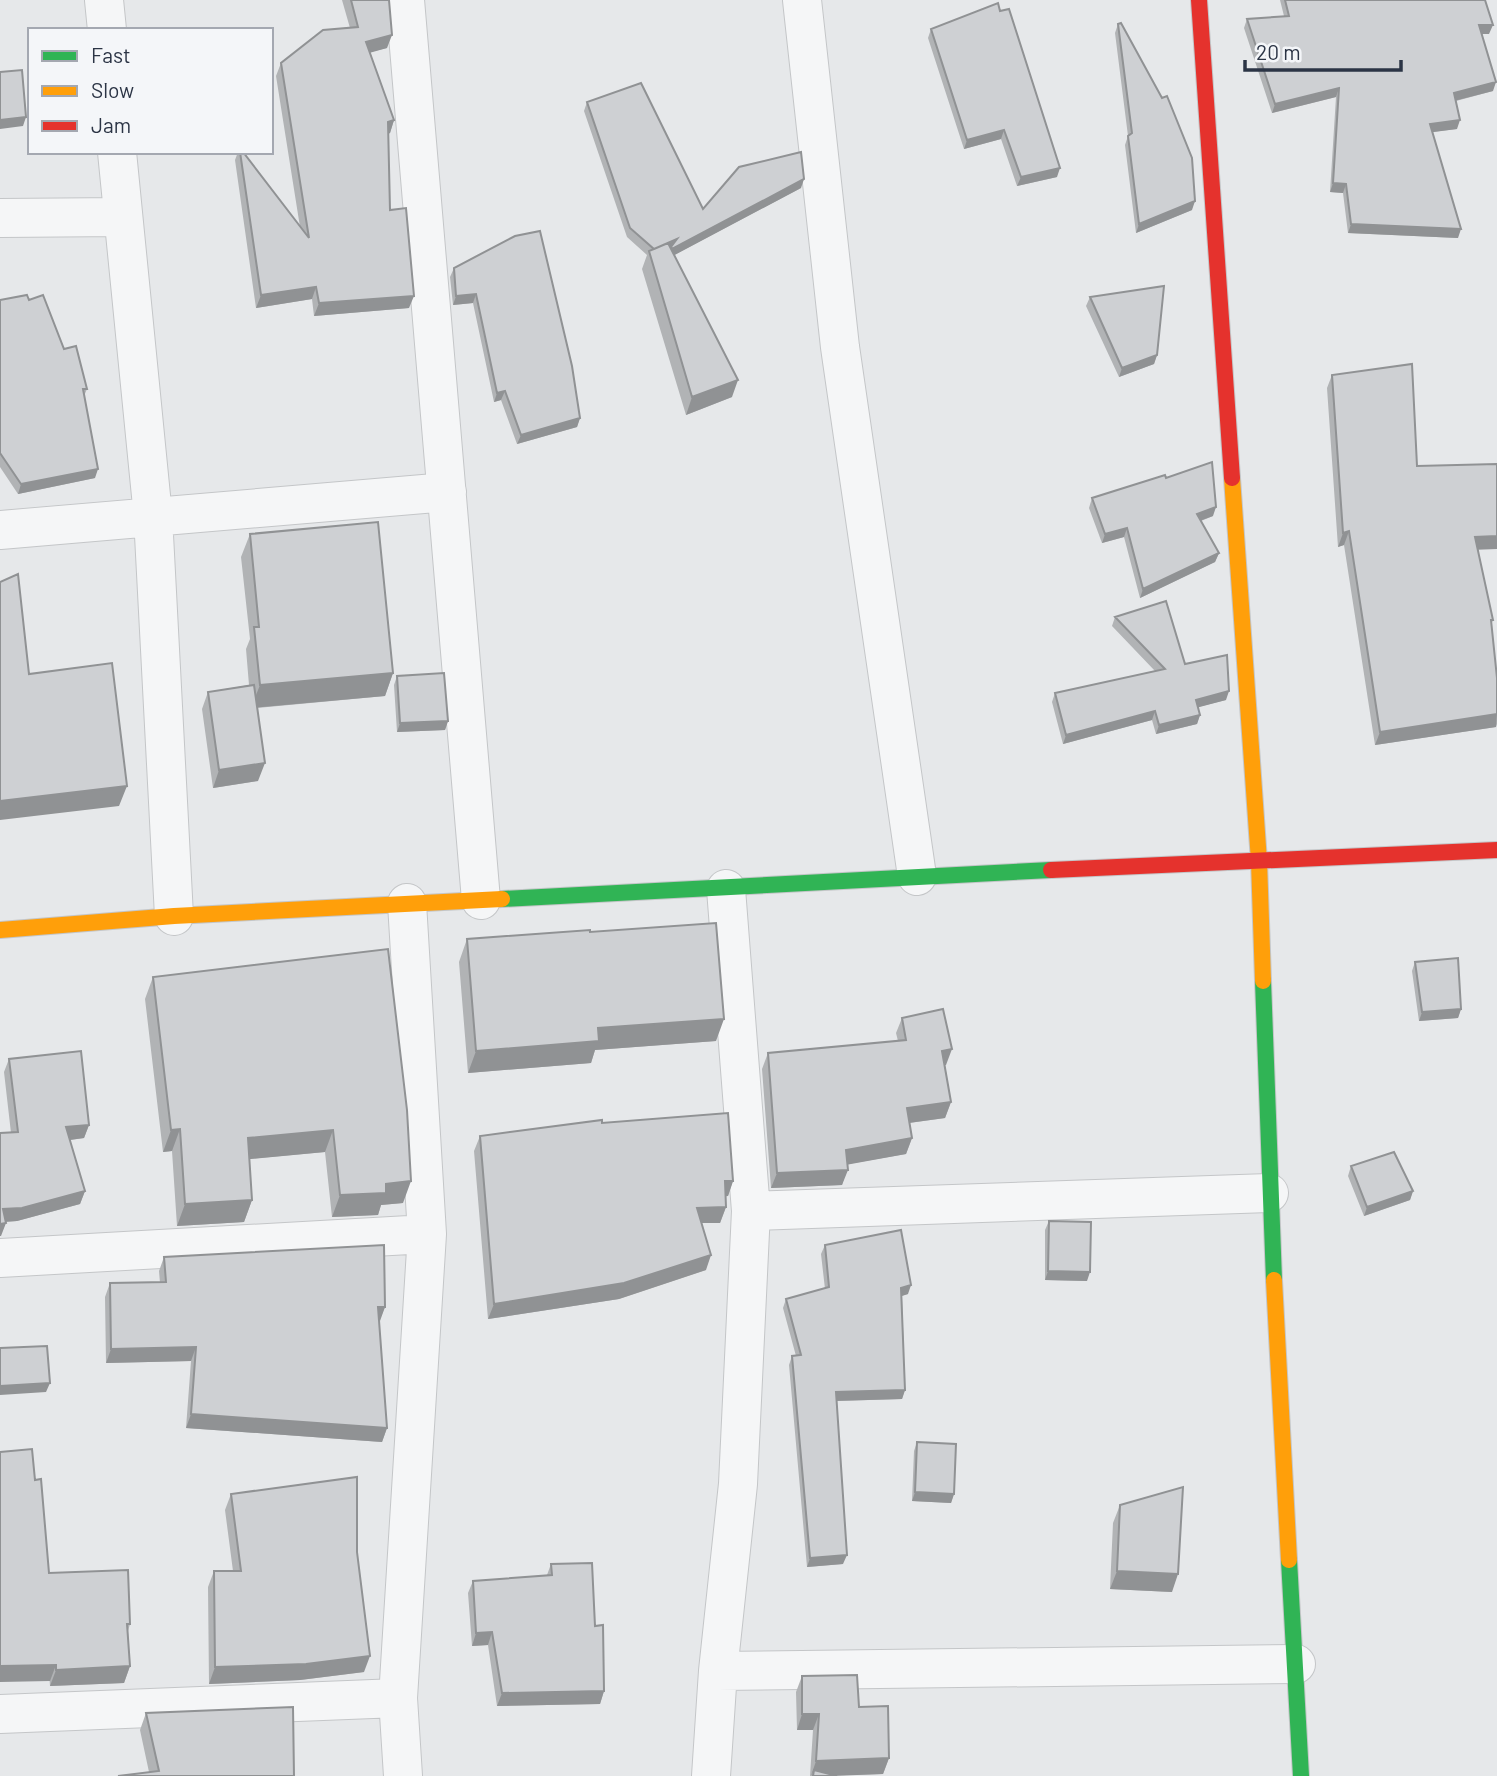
<svg xmlns="http://www.w3.org/2000/svg" width="1497" height="1776" font-family="Barlow,sans-serif">
<rect width="100%" height="100%" fill="#e6e8ea"/>
<g fill="none" stroke-linecap="round" stroke-linejoin="round">
<defs>
<path id="street" d="M104 0 107 30
M405 0 481 900
M802 0 840 347 917 876
M117 152 153 516 174 916
M0 218 122 217
M0 530 447 492
M751 1211 1269 1193
M0 1258 427 1234
M718 1671 1296 1664
M0 1714 398 1698
M403 1776 398 1698 427 1234 407 903
M711 1776 718 1671 738 1484 751 1211 726 889"/>
<path id="fast" d="M502 899C685 891 868 878 1051 870
M1263 981 1274 1280
M1289 1560 1301 1776"/>
<path id="slow" d="M1232 478 1259 861 1263 981
M0 930 174 916 502 899
M1274 1280 1289 1560"/>
<path id="jam" d="M1199 0 1232 478
M1051 870 1497 850"/>
</defs>
<use href="#street" stroke="#c4c6c8" stroke-width="40"/>
<use href="#fast" stroke="#c4c6c8" stroke-width="18"/>
<use href="#slow" stroke="#c4c6c8" stroke-width="18"/>
<use href="#jam" stroke="#c4c6c8" stroke-width="18"/>
<use href="#street" stroke="#f5f6f7" stroke-width="38"/>
<use href="#fast" stroke="#30b455" stroke-width="16"/>
<use href="#slow" stroke="#ff9f0a" stroke-width="16"/>
<use href="#jam" stroke="#e5322d" stroke-width="16"/>
</g>
<path fill="#b1b3b5" d="M342 0H389L387 48 370 52 394 120 390 133 388 134 390 210 409 308 314 316 312 299 256 308 235 160 238 152H243L300 227 276 76 281 63 350 28Z
M1280 0H1485L1489 34H1482L1493 91 1456 101 1457 129 1432 132 1458 238 1348 233 1343 193 1330 192 1336 97 1272 113 1244 28 1247 19 1284 16Z
M1118 24 1192 210 1136 233 1125 145 1128 136 1115 33Z
M931 29 1057 177 1017 186 1001 139 964 149 928 38Z
M587 102 703 209 801 188 674 255 732 397 686 415 642 269 647 255 627 237 584 111Z
M454 268 580 418 577 427 517 444 501 400 494 402 473 303 453 305 450 277Z
M1090 297 1157 355 1154 364 1119 377 1086 306Z
M0 300H29L64 349 87 389 84 396 95 478 18 494 0 467Z
M1332 375 1417 466 1478 550 1493 620 1491 625 1497 678V724L1496 727 1375 745 1344 545 1338 547 1327 388Z
M1166 478 1213 516 1201 521 1219 553 1215 562 1140 598 1124 537 1102 543 1089 508 1092 498Z
M250 534 393 673 385 696 257 708 258 781 213 788 202 709 208 692 249 685 246 649 250 639 241 557Z
M1115 617 1226 700 1198 707 1200 715 1197 724 1156 734 1152 720 1063 744 1052 702 1055 693 1155 671 1112 626Z
M397 676 448 721 445 730 397 732 394 685Z
M590 932 716 1041 595 1050 591 1063 468 1073 459 962 467 939Z
M388 949 403 1203 381 1205 378 1215 332 1217 325 1152 249 1159 252 1200 244 1222 177 1226 172 1151 163 1152 145 999 153 977Z
M1415 962 1461 1009 1458 1018 1419 1021 1412 971Z
M902 1018 946 1065H945L951 1102 945 1118 909 1123 912 1138 906 1154 848 1164 842 1185 771 1188 762 1069 768 1053 898 1041 896 1033Z
M9 1059 89 1125 84 1138 70 1140 85 1191 80 1204 17 1221 6 1222 0 1236V1133H11L4 1072Z
M602 1123 733 1181 728 1196H725L726 1207 720 1223H702L706 1270 619 1299 488 1319 474 1151 480 1136Z
M1351 1166 1413 1191 1410 1200 1364 1216 1348 1176Z
M1049 1221 1087 1281 1045 1280V1230Z
M825 1245 908 1294 902 1296 905 1390 902 1399 837 1401 843 1564 807 1567 789 1365 792 1356H796L783 1308 786 1299 825 1289 821 1254Z
M164 1257 385 1307 379 1321 387 1428 382 1442 186 1428 191 1361 106 1363 105 1297 110 1283H160L159 1271Z
M917 1442 954 1494 951 1503 912 1501 914 1451Z
M35 1480 49 1573 130 1624 128 1631 130 1666 124 1683 50 1686Z
M231 1494 357 1552 364 1672 300 1680 209 1684 208 1587 214 1571H233L225 1510Z
M1120 1505 1172 1592 1110 1589 1113 1523Z
M551 1564 595 1626 604 1691 600 1704 497 1706 488 1645 472 1646 468 1593 473 1581 547 1575Z
M802 1676 859 1707 889 1758 883 1774 810 1776 813 1730H797L796 1692Z
M146 1713 294 1776 149 1772 140 1730Z"/>
<path fill="#909294" d="M1479 25H1493L1489 34H1476Z
M392 35 387 48 362 55 366 42Z
M1496 82 1493 91 1450 102 1454 93Z
M1339 88 1336 97 1272 113 1275 104Z
M26 117 23 126 0 129V120Z
M394 120 390 133 383 135 388 122Z
M1460 120 1457 129 1426 133 1430 124Z
M1004 130 1001 139 964 149 967 140Z
M1060 168 1057 177 1017 186 1021 177Z
M804 179 801 188 669 258 672 249 655 250Z
M1333 183 1346 184 1343 193 1330 192Z
M1195 201 1192 210 1136 233 1139 224Z
M1351 224 1461 229 1458 238 1348 233Z
M316 287 312 299 256 308 261 295Z
M476 294 473 303 453 305 456 296Z
M414 296 409 308 314 316 319 303Z
M1157 355 1154 364 1119 377 1122 368Z
M738 380 732 397 686 415 692 397Z
M505 391 501 400 494 402 497 393Z
M580 418 577 427 517 444 521 435Z
M98 469 95 478 18 494 21 484Z
M1216 507 1213 516 1194 523 1197 514Z
M1127 528 1124 537 1102 543 1105 534Z
M1349 531 1344 545 1338 547 1343 533Z
M1497 536V549L1470 550 1475 537Z
M1219 553 1215 562 1140 598 1143 589Z
M393 673 385 696 251 708 260 685Z
M1229 691 1226 700 1192 709 1196 700Z
M1155 711 1152 720 1063 744 1066 735Z
M1497 714 1496 727 1375 745 1380 732Z
M1200 715 1197 724 1156 734 1159 725Z
M448 721 445 730 397 732 400 723Z
M265 763 258 781 213 788 219 770Z
M127 786 119 806 0 820V801Z
M1461 1009 1458 1018 1419 1021 1422 1012Z
M724 1019 716 1041 595 1050 591 1063 468 1073 476 1051 598 1028Z
M952 1049 946 1065 936 1067 942 1051Z
M951 1102 945 1118 901 1124 907 1108Z
M89 1125 84 1138 62 1141 66 1127Z
M180 1129 172 1151 163 1152 171 1130Z
M333 1130 325 1152 240 1160 248 1138Z
M912 1138 906 1154 840 1166 846 1150Z
M848 1170 842 1185 771 1188 777 1173Z
M411 1181 403 1203 381 1205 378 1215 332 1217 340 1195 386 1184Z
M725 1181H733L728 1196 719 1197Z
M85 1191 80 1204 17 1221 0 1222 3 1209Z
M1413 1191 1410 1200 1364 1216 1367 1207Z
M252 1200 244 1222 177 1226 185 1204Z
M726 1207 720 1223H692L697 1208Z
M6 1223 1 1236H0V1224Z
M711 1255 706 1270 619 1299 488 1319 494 1304Z
M1048 1271 1090 1272 1087 1281 1045 1280Z
M911 1285 908 1294 898 1297 901 1288Z
M378 1307H385L380 1321H373Z
M196 1347 191 1361 106 1363 111 1349Z
M50 1383 46 1392 0 1395V1386Z
M905 1390 902 1399 833 1401 836 1392Z
M191 1414 387 1428 382 1442 186 1428Z
M915 1492 954 1494 951 1503 912 1501Z
M847 1555 843 1564 807 1567 810 1558Z
M1117 1571 1178 1574 1172 1592 1110 1589Z
M492 1632 488 1645 472 1646 476 1633Z
M370 1656 364 1672 300 1680 209 1684 215 1667Z
M56 1665 50 1681 0 1682V1666Z
M130 1666 124 1683 50 1686 56 1670Z
M604 1691 600 1704 497 1706 502 1693Z
M802 1714H819L813 1730H797Z
M889 1758 883 1774 831 1776 814 1770 811 1776 816 1761Z"/>
<path fill="#ced0d3" stroke="#909294" stroke-width="2" d="M351 0H389L392 35 366 42 394 120 388 122 390 210 406 208 414 296 319 303 316 287 261 295 240 152H243L309 238 281 63 323 30 358 27Z
M1285 0H1485L1493 25H1479L1496 82 1454 93 1460 120 1430 124 1461 229 1351 224 1346 184 1333 183 1339 88 1275 104 1247 19 1289 16Z
M998 3 1000 11 1009 9 1060 168 1021 177 1004 130 967 140 931 29Z
M1121 23 1162 98 1167 96 1192 158 1195 201 1139 224 1128 136 1132 133 1118 24Z
M22 70 26 117 0 120V72Z
M641 83 703 209 739 167 801 152 804 179 672 249 671 247 677 239 654 249 630 228 587 102Z
M540 231 572 366 580 418 521 435 505 391 497 393 476 294 456 296 454 268 515 236Z
M668 243 738 380 692 397 649 251Z
M1164 286 1157 355 1122 368 1090 297Z
M27 295 29 300 43 295 64 349 76 346 87 389H83L98 469 21 484 0 453V300Z
M1412 364 1417 466 1497 464V536L1475 537 1493 620H1491L1497 678V714L1380 732 1349 531 1343 533 1332 375Z
M1212 462 1216 507 1197 514 1219 553 1143 589 1127 528 1105 534 1092 498 1165 475 1166 478Z
M378 522 393 673 260 685 254 627H259L250 534Z
M18 574 29 674 112 663 127 786 0 801V582Z
M1166 601 1185 664 1227 655 1229 691 1196 700 1200 715 1159 725 1155 711 1066 735 1055 693 1165 669 1115 617Z
M444 673 448 721 400 723 397 676Z
M254 685 265 763 219 770 208 692Z
M716 923 724 1019 598 1028 599 1041 476 1051 467 939 590 930V932Z
M388 949 407 1110 411 1181 386 1184V1193L340 1195 333 1130 248 1138 252 1200 185 1204 180 1129 171 1130 153 977Z
M1458 958 1461 1009 1422 1012 1415 962Z
M943 1009 952 1049 942 1051 951 1102 907 1108 912 1138 846 1150 848 1170 777 1173 768 1053 906 1040 902 1018Z
M81 1051 89 1125 66 1127 85 1191 22 1208 3 1209 6 1223 0 1224V1133L18 1132 9 1059Z
M728 1113 733 1181H725L726 1207 697 1208 711 1255 624 1283 494 1304 480 1136 602 1120V1123Z
M1394 1152 1413 1191 1367 1207 1351 1166Z
M1049 1221 1091 1222 1090 1272 1048 1271Z
M901 1230 911 1285 901 1288 905 1390 836 1392 847 1555 810 1558 792 1356 801 1355 786 1299 829 1287 825 1245Z
M384 1245 385 1307H378L387 1428 191 1414 196 1347 111 1349 110 1283 166 1282 164 1257Z
M47 1346 50 1383 0 1386V1348Z
M917 1442 956 1444 954 1494 915 1492Z
M32 1449 35 1480 41 1479 49 1573 128 1570 130 1624H127L130 1666 56 1670V1665L0 1666V1452Z
M357 1477V1552L370 1656 306 1664 215 1667 214 1571H241L231 1494Z
M1183 1487 1178 1574 1117 1571 1120 1505Z
M592 1563 595 1626 603 1625 604 1691 502 1693 492 1632 476 1633 473 1581 552 1575 551 1564Z
M857 1675 859 1707 888 1706 889 1758 816 1761 819 1714H802V1676Z
M293 1707 294 1776H118L159 1771 146 1713Z
M814 1770 837 1776H813Z"/>
<rect x="28" y="28" width="245" height="126" fill="#f4f6f9" stroke="#a4a8b1" stroke-width="2"/>
<rect x="42" y="51" width="35" height="10" fill="#30b455" stroke="#a4a8b1" stroke-width="2"/>
<text x="91" y="63" font-size="21" fill="#2b3445">Fast</text>
<rect x="42" y="86" width="35" height="10" fill="#ff9f0a" stroke="#a4a8b1" stroke-width="2"/>
<text x="91" y="98" font-size="21" fill="#2b3445">Slow</text>
<rect x="42" y="121" width="35" height="10" fill="#e5322d" stroke="#a4a8b1" stroke-width="2"/>
<text x="91" y="133" font-size="21" fill="#2b3445">Jam</text>
<path d="M1245 60v10h156v-10" fill="none" stroke="#2b3445" stroke-width="3.5"/>
<text x="1256" y="60" font-size="21" fill="#2b3445" stroke="#f4f6f9" stroke-width="5" paint-order="stroke">20 m</text>
</svg>
